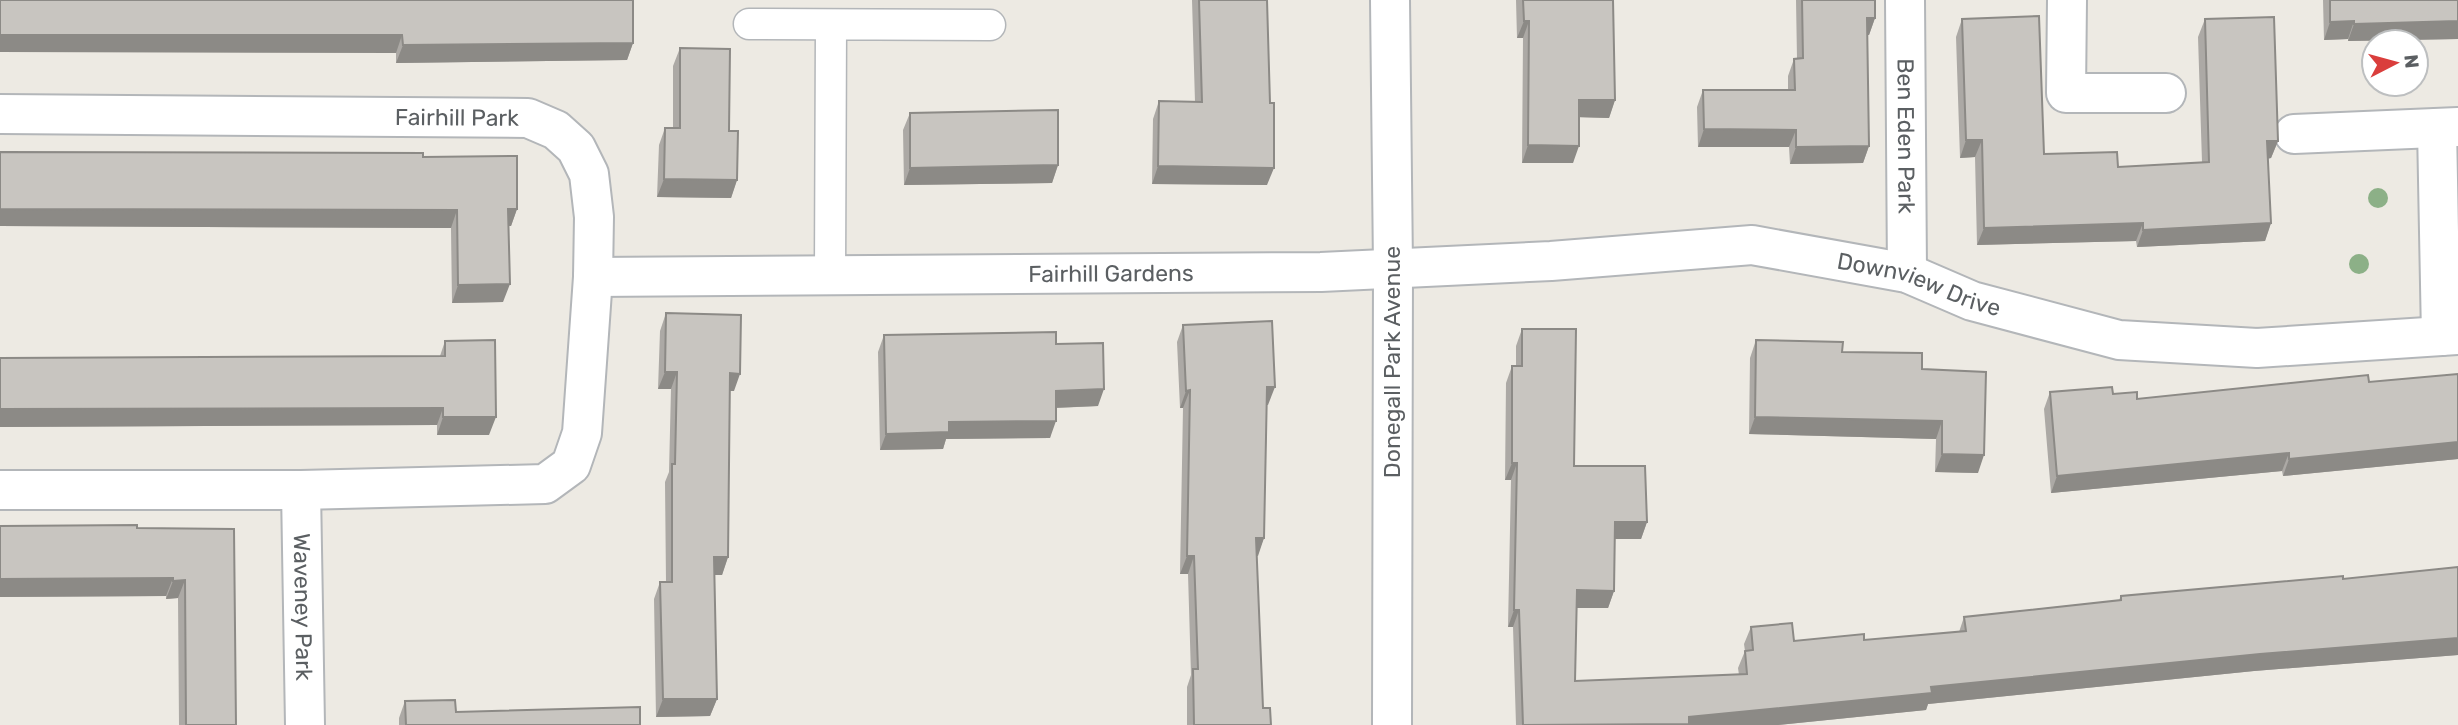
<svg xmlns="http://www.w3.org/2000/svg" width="2458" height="725" font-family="Rubik,sans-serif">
<rect width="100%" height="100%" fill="#edeae3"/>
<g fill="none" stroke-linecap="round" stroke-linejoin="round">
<defs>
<path id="service" d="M749 24 990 25
M830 275 831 25"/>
<g id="minor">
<path id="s1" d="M1905 0 1907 273"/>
<path d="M2067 0 2066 93H2166"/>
<path id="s2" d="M0 114 528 118 556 130 576 148 589 174 594 217 593 277 582 433 571 465 545 484 301 490H0"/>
<path d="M2437 128 2441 336"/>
<path d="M2294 134 2458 127"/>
<path id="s3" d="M593 277 1321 272 1551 261 1752 245 1907 273 1972 301 2119 340 2257 348 2458 335"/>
<path id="s4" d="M301 490 305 725"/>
</g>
<path id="tertiary" d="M1390 0 1393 267 1392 725"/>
</defs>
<use href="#service" stroke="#b3b6b9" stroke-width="33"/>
<use href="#minor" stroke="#b3b6b9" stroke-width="42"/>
<use href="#tertiary" stroke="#b3b6b9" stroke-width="42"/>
<use href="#service" stroke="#fff" stroke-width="30"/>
<use href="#minor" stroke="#fff" stroke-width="38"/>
<use href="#tertiary" stroke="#fff" stroke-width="38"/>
</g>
<g fill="#8cb087">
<circle cx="2378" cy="198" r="10"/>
<circle cx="2359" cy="264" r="10"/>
</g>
<path fill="#aca9a5" d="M0 0 633 43 627 60 396 63V53Z
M1192 0H1267V185L1152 184 1153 119 1159 101 1195 102Z
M1516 0H1613L1615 100 1609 118 1579 117 1573 163H1522L1523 38H1517Z
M1796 0H1875V18L1869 35H1867L1869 146 1863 163 1790 164 1789 147H1698L1697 107 1703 90H1788V76L1794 59H1797Z
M2323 0H2458V39L2348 41V39L2324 40Z
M1962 19 2044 154 2118 167 2202 162 2198 37 2205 19 2278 141 2271 158 2268 159 2271 223 2265 241 2137 247 2136 241 1977 245 1975 157 1960 158 1956 37Z
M680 48 729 131 737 180 731 198 657 197 659 145 665 128H673V66Z
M910 113 1058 165 1052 183 904 185 903 130Z
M0 152 423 157 517 209 511 226H509L503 302 452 303 451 228 0 226Z
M666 313 734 391H730L728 557 722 575H714L717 699 710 716 656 717 654 599 660 582H666L665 482 669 472 671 389H658L660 331Z
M1183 325 1268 405H1267L1264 538 1257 555 1263 708 1271 725H1187V687L1191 675 1188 574H1180L1183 408H1180L1177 342Z
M1522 329 1574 466 1647 522 1641 539H1615L1614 591 1608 608H1576L1575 681 1739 675 1738 668 1745 651 1744 644 1751 627 1794 641 1864 640 1959 632 1964 617 2119 600 2121 596 2343 579 2458 567V655L2254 671 1928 704 1926 710 1778 725H1516L1513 627H1508L1511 480H1505L1506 383 1512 366H1516V346Z
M884 335 1056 344 1098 406 1056 408 1050 438 946 439 943 449 880 450 878 352Z
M1756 340 1842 352 1922 369 1978 473 1935 472 1936 439 1749 434 1750 358Z
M445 341 489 435H437V425L0 427V358L440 356Z
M2458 374V459L2283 476 2282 471 2051 493 2044 409 2050 392 2113 394 2137 399 2369 382Z
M0 526 234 529 236 725H179L178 598 166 599V596L0 597Z
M405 701 456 712 640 725H399V718Z"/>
<path fill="#8c8a86" d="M1867 18H1875L1869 35H1861Z
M1524 21H1529L1523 38H1517Z
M2354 21 2348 39 2324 40 2330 22Z
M2458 21V39L2348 41 2354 24Z
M0 35H402L396 53 0 52Z
M633 43 627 60 396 63 403 45Z
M1579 100H1615L1609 118 1573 117Z
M1704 129 1796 130 1789 147H1698Z
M1966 140H1982L1975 157 1960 158Z
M2267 141H2278L2271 158 2260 159Z
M1528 145 1579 146 1573 163H1522Z
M1869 146 1863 163 1790 164 1796 147Z
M1058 165 1052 183 904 185 910 168Z
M1158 166 1274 168 1267 185 1152 184Z
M664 179 737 180 731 198 657 197Z
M0 209 457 210 451 228 0 226Z
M508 209H517L511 226H502Z
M2143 223 2136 241 1977 245 1984 228Z
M2271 223 2265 241 2137 247 2143 230Z
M510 284 503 302 452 303 458 285Z
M665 372H677L671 389H658Z
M730 373 740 374 734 391H723Z
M1267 387H1275L1268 405H1260Z
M1104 389 1098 406 1050 408 1056 391Z
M1190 390 1183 408H1180L1186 391Z
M443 408 437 425 0 427V409Z
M443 417H496L489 435H437Z
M1755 417 1942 421 1936 439 1749 434Z
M1056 421 1050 438 946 439 943 449 880 450 886 434 949 422Z
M2458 442V459L2283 476 2289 459Z
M2289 453 2282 471 2051 493 2057 476Z
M1942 454 1984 455 1978 473 1935 472Z
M1512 463H1517L1511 480H1505Z
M1615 522H1647L1641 539H1609Z
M1256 538H1264L1258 556 1250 555Z
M1187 556H1194L1188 574H1180Z
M714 557H728L722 575H708Z
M173 578 166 596 0 597V579Z
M185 580 178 598 166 599 173 581Z
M1577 590 1614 591 1608 608H1570Z
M1514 610H1519L1513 627H1508Z
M2458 638V655L2254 671 1928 704 1926 710 1778 725H1669L1689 717 1931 687 2260 654Z
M663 699H717L710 716 656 717Z"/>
<path fill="#c8c5c0" stroke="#8c8a86" stroke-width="2" d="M0 0H633V43L403 45 402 35H0Z
M1199 0H1267L1270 103H1274V168L1158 166 1159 101 1202 102Z
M1523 0H1613L1615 100H1579V146L1528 145 1529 21H1524Z
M1802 0H1875V18H1867L1869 146 1796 147V130L1704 129 1703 90H1795L1794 59 1803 58Z
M2330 0H2458V21L2354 24V21L2330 22Z
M2039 16 2044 154 2117 152 2118 167 2209 162 2205 19 2274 17 2278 141H2267L2271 223 2143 230V223L1984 228 1982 140H1966L1962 19Z
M680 48 730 49 729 131H738L737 180 664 179 665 128H680Z
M1058 110V165L910 168V113Z
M0 152 423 153V157L517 156V209H508L510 284 458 285 457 210 0 209Z
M666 313 741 315 740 374 730 373 728 557H714L717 699H663L660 582H672V464H675L677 372H665Z
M1272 321 1275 387H1267L1264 538H1256L1263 708H1270L1271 725H1194L1193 669H1198L1194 556H1187L1190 390 1186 391 1183 325Z
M1522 329H1576L1574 466H1645L1647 522H1615L1614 591 1577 590 1575 681 1747 674 1745 651 1753 650 1751 627 1792 623 1794 641 1864 634V640L1966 631 1964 617 2121 600V596L2343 576V579L2458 567V638L2260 654 1931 687 1932 693 1689 717V724L1523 725 1519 610H1514L1517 463H1512V366H1522Z
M1056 332V344L1103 343 1104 389 1056 391V421L949 422V432L886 434 884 335Z
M495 340 496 417H443V408L0 409V358L445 356V341Z
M1756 340 1843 342 1842 352 1922 353V369L1986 372 1984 455 1942 454V421L1755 417Z
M2458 374V442L2289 459V453L2057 476 2050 392 2112 387 2113 394 2137 392V399L2368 375 2369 382Z
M137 525V528L234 529 236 725H186L185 580 173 581V578L0 579V526Z
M455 700 456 712 640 707V725H406L405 701Z"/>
<g text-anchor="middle" stroke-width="7" stroke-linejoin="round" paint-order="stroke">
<g font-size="23" fill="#5b5f62" stroke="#fff">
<text dy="8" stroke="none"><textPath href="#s2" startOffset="457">Fairhill Park</textPath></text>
<text dy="8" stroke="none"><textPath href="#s1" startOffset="136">Ben Eden Park</textPath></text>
<text dy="8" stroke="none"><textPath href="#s3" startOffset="518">Fairhill Gardens</textPath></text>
<text dy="8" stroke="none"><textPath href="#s3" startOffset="1332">Downview Drive</textPath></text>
<text transform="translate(1392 362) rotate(-90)" y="8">Donegall Park Avenue</text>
<text dy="8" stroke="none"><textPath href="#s4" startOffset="117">Waveney Park</textPath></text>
</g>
</g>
<g transform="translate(2395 63) rotate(84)"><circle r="33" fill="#ffffff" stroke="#bdbfc0" stroke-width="2"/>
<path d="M0-5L12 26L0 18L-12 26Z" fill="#da3e3c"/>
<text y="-10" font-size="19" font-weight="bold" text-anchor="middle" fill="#5b5f62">N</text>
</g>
</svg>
